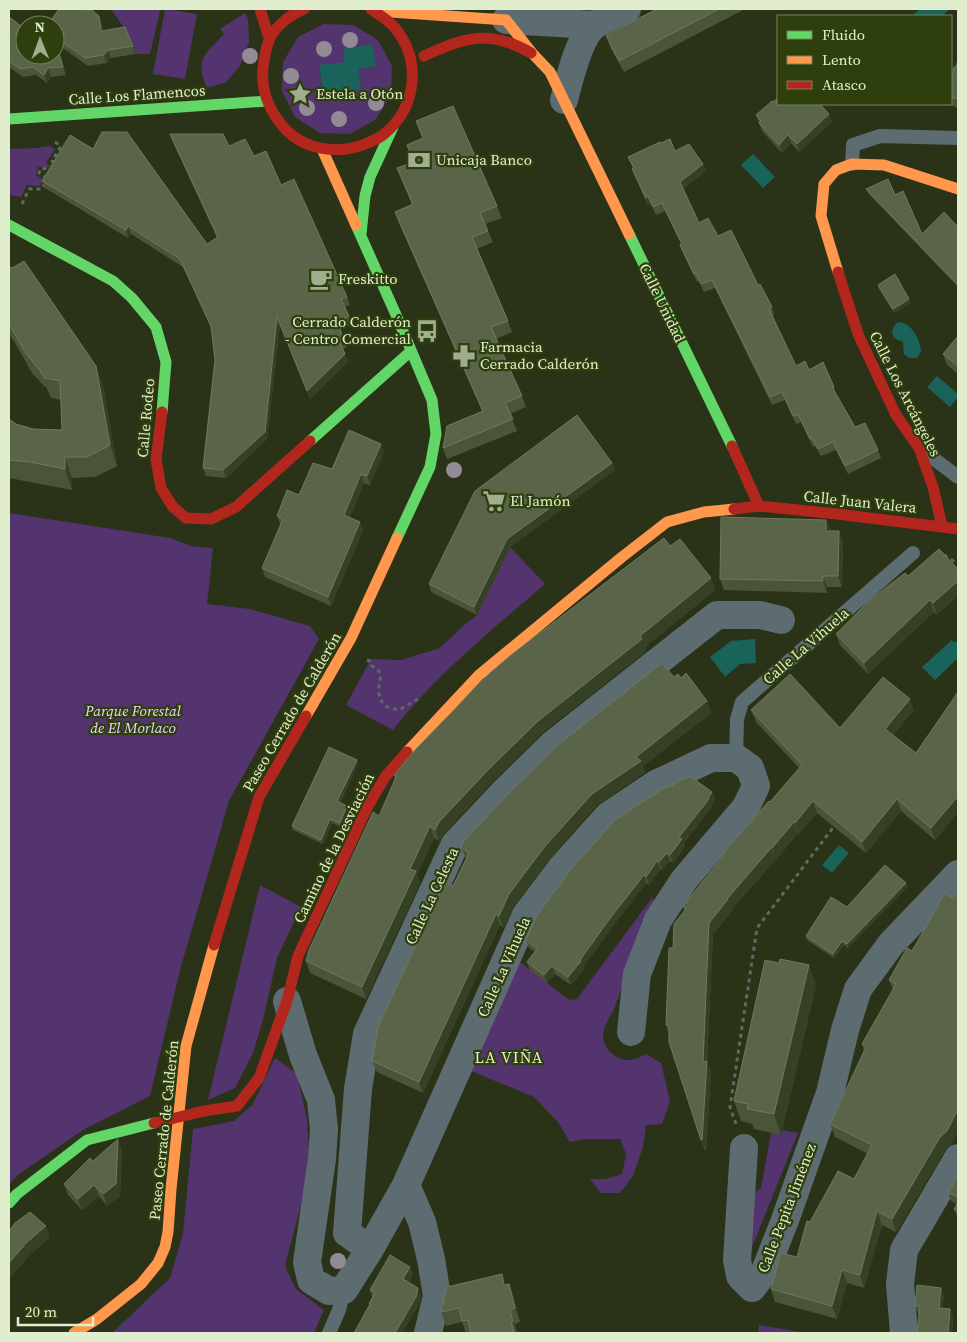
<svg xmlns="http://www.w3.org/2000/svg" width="967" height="1342" font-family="'Source Serif 4',serif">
<rect width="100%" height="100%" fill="#2a3318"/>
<path fill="#53346e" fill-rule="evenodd" d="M111 9H159L160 11 150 54H136L129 35Z
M165 9 197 14 185 79 153 74Z
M245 13 248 19 249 42 240 66 226 82 207 88C194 59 205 55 224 34L220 29Z
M324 24 353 25 378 40 392 66 391 95 375 120 350 134 320 133 295 117 282 91 283 62 298 37ZM345 62 323 95 319 66Z
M50 146 55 149 46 163 51 167H38L36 175 44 180 40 186 27 185 21 197 9 195V149L36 148Z
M9 513 170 538 191 546 213 548 207 604 250 609 310 626 319 639 229 801 180 970 150 1096 83 1130 19 1174 9 1184Z
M510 547 545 584C492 630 436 675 393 730L346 705 371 659 401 660 440 648 463 626 477 615Z
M260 885 301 907 277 958 263 1020 253 1053 235 1088 208 1100Z
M652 898 655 902 613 1011C609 1018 603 1028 603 1037 604 1049 615 1059 627 1060 634 1060 640 1057 646 1054L661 1063 670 1101 662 1124 646 1125 643 1147 633 1176 620 1193H601L590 1179H606L622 1174 626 1154 620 1139H584L570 1142 558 1122 534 1097 471 1071 520 962 569 1000 577 999Z
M275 1058 297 1074 307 1120 310 1170 285 1266 296 1289 324 1310 314 1333H112L170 1278 183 1233 193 1129 234 1121 253 1104Z
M772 1128 777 1134H781L782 1130 798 1133 748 1257 752 1195 761 1188Z
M759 1325 807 1333H758Z"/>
<path fill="#1a635a" d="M920 9H950L942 16H912Z
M372 44 376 66 358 69 361 89 323 95 319 65 345 62 343 49Z
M753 154 775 177 763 188 741 165Z
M898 322C911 322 920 339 921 351L917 358H909L904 354 903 342C901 341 898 340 896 339 889 334 893 326 898 322Z
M937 376 958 394V397L950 407 927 387Z
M755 639 756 663 740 664 725 677 710 657 731 641Z
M952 640 953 642 958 641V658L935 680 922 667Z
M839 845 849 853 832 873 822 865Z"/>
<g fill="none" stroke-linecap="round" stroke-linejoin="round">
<path stroke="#5d6963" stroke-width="3" stroke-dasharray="4 4" stroke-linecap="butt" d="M55 142 61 146 52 161 56 163
M47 178 39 173 40 169 53 168
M22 204 29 189H42L45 183
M944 555 958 564
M367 660 372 662V666L378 670 381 675C378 689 377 694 384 706L399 710 418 699
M736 1124 730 1107 757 928 835 825"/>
<path stroke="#5d6c70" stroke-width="14" d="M852 164 853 145 880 136 958 138
M925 452 958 477
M736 758 737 719 742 702 913 553
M329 1333 339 1310 344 1290"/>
<path stroke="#5d6c70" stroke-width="28" d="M506 20 594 25
M564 100C569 81 579 36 595 25 604 18 617 14 627 9
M287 1001 303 1055 321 1100 324 1129 322 1159 307 1262 311 1280 329 1291 344 1290 370 1249 406 1185 526 915 563 866 608 816 656 784 711 758H736L750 768 756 786 746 807 684 880 658 920 637 974 631 1032
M744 1148 737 1260 740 1276 752 1288 765 1271 785 1220 830 1093 845 1030 858 989 891 944 958 874
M406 1185 422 1222 431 1259 437 1296 428 1333
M370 1249 347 1233 358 1089 367 1034 455 844 503 793 553 744 717 615H760L781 620
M904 1333 900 1284 904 1250 958 1158"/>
<path stroke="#63d668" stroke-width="11" d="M9 119 267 101
M9 225 113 281 132 298 156 327 166 362 162 412
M356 225 397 317 432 400 436 434 430 467 397 538
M361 234 365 196 370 177 393 127
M629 234 732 446
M310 441 411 351
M9 1203 17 1194 87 1140 154 1123"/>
<path stroke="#ff974d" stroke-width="11" d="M376 11 506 20 532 53 550 72 629 234
M322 149 356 225
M838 272 821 216 824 184 836 170 852 164 884 165 958 189
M306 716 351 638 397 538
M407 752 479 675 622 557 667 522 704 512 734 509
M74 1333 97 1319 141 1284 158 1263 165 1247 168 1232 171 1189 186 1046 214 945"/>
<path stroke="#b3261e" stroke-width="11" d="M260 9 269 38
M304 9C291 14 276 26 270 38 266 47 264 58 263 68 261 88 268 108 281 124 302 151 340 156 370 142 374 140 379 138 383 135 417 108 422 61 395 28 389 20 379 15 371 9
M424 56C465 37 490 29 531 53
M838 272 858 334 896 415 919 448 933 487 942 526
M162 412 156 459 161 488 173 507 186 518 211 519 236 507 310 441
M732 446 759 506
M734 509 759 506 837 514 958 529
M214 945 259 797 306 716
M204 1111 237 1106 259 1078 287 1001 298 956 368 806 385 777 407 752"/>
<path stroke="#b3261e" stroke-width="11" d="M154 1123 204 1111"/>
</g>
<g fill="#928b96">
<circle cx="350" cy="40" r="8"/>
<circle cx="324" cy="49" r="8"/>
<circle cx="250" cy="56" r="8"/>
<circle cx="291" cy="76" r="8"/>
<circle cx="376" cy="103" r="8"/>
<circle cx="307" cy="108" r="8"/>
<circle cx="339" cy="119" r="8"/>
<circle cx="454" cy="470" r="8"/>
<circle cx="338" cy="1261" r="8"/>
</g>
<path fill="#495438" d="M657 9H745L624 72 610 47 606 35Z
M9 17 55 55V25L102 24 103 31 125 27 136 54 111 58 107 63 88 66 57 44 66 75 51 77 47 83 36 75 23 77 9 67Z
M958 60V108L950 105 949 104H951V79Z
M773 102 829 114 832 122 799 152 791 143 782 153 762 131 756 115Z
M416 121 497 206 502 218 485 224 493 242 477 249 508 321 512 332 496 339 522 396 526 407 510 414 517 431 447 459 443 448 482 411 399 223 395 212 412 205 397 168 413 162 407 145 423 138Z
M170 134 229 146 254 156 281 185 347 297 350 305 345 307 352 324 340 330 347 347 343 349 348 362 310 399 280 324 267 439 226 478 206 476 203 468 215 360 211 328 183 267 131 234 128 238 45 188 42 181 207 244 217 238 173 142Z
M661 143 675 151 706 171 683 189 699 223 718 236 758 285 772 307 774 315 772 316 796 366 809 370 834 387 836 395 855 427 878 450 881 458 848 474 836 450 821 456 815 446 813 447 801 422 796 424 785 400 772 405 715 288 704 292 699 281 697 282 683 253 680 245 681 244 665 211 656 215 651 204 648 206 635 176 632 169 633 168 628 157Z
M866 189 895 195 922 234 958 227V287L868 193Z
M9 268 103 386 117 466 95 477 72 478V490L9 478V419L16 424 33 429 62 430 61 400 51 398 46 387 44 386 32 373 14 341 11 338 9 333Z
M878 285 911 303 894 313 879 289Z
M958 336V374L947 365 943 354Z
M384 452 370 485 364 483 350 517 363 530 331 606 265 577 262 568 281 525 280 524 277 516 299 495 332 469Z
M612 463 615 470 510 547 477 615 431 592 429 584Z
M826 520 831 531H839L843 543 842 587H827V593L724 590 720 579Z
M670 546 715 590 645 647 646 651 542 733 492 782 444 833 439 841 434 838 417 875 420 883 366 999 310 973 306 961 379 816 395 779 394 775Z
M939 549 937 615 934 612 868 674 840 645 836 634 908 576Z
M674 677 681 678 707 701 711 713 643 766 645 772 597 805 551 857 514 906 503 928 500 925 423 1093 377 1072 372 1061 453 886 466 859 461 847Z
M958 692V812L935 840 901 811 866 853 817 813 799 834 798 833 776 860V859L732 909V911L713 934 707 1063 711 1073 706 1151H705L666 1025 673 948 684 911 683 906 725 854 724 852 770 802 799 768 756 722 751 710 840 728 914 710 893 735 916 753Z
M357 760 358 764 340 803 347 806 349 810 341 827 332 823 323 844 293 830 292 826Z
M672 787 712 792 715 800 711 805 712 807 684 843 685 847 673 863 670 861 662 870 660 869 649 885 646 883 614 925 583 967 584 969 571 985 555 974 547 983 530 970 527 962 535 952 529 948 526 940Z
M906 883 907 887 848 948 844 945 834 958 807 940 806 936 847 907Z
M907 948 952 1144 945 1150 896 1232 882 1225 864 1288 847 1283 837 1319 775 1302 771 1289 797 1257 810 1222 854 1179 868 1154 835 1137 830 1124 864 1051 862 1044 893 990 889 980Z
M816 985 781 1135 754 1129 752 1124 741 1121 734 1101Z
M122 1150 120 1196 107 1206 99 1196 82 1210 68 1195 64 1184 93 1161Z
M958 1176V1217L957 1216 954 1209 957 1204 951 1201 948 1193Z
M410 1267 413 1275 409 1282 418 1288 421 1296 419 1305H370L369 1304 372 1297 370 1290Z
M506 1284H509L514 1298 520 1322 515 1324 517 1333H466L462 1322 446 1326 441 1312Z
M944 1296 942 1308 950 1309 953 1317 952 1333H917L919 1314H918L915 1306Z"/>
<path fill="#364025" d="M99 16 102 24 104 40 101 31Z
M55 39 57 44 66 75 63 67Z
M108 50 111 58 107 63 104 55Z
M48 68 51 77 47 83 44 75Z
M829 114 832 122 799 152 797 144Z
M788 135 791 143 782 153 779 145Z
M703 164 706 171 682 190 680 182Z
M648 196 651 204 648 206 646 198Z
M128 226 131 234 128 238 126 230Z
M909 299 911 303 894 313 893 309Z
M277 317 280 324 267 439 226 478 223 470Z
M345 354 348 362 310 399 307 391Z
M96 366 103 386 117 466 110 445Z
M381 444 384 452 370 485 367 476Z
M65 457 72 478V490L65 469Z
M612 463 615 470 510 547 477 615 474 607 507 539Z
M361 474 364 483 347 524 344 515Z
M826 520 831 532 826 531Z
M360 522 363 530 331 606 328 597Z
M839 531 843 543 842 587 838 576Z
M823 576 827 587V593L823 581Z
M711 578 715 590 645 647 646 651 542 733 492 782 444 833 439 841 435 830 439 822 487 771 538 721 640 636Z
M958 581V596L937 615 933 603Z
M930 600 934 612 868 674 864 663Z
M910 699 914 710 889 740 885 729Z
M707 701 711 713 643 766 645 772 597 805 551 857 514 906 503 928 499 916 509 894 546 845 592 794 636 757Z
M357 760 358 764 338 805 337 801Z
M712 792 715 800 711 805 712 807 684 843 685 847 673 863 670 855 679 837Z
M958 796V812L935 840 931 828Z
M897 799 901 811 866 853 862 842Z
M813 801 817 813 799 834 795 823Z
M347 806 349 810 341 827 340 823Z
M330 819 332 823 323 844 321 840Z
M794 822 798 833 776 860 772 848Z
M430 826 434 838 417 875 420 883 366 999 362 987 410 869Z
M771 848 776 859 732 909V911L713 934 707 1063 711 1073 706 1151 702 1140 703 1062 709 923 727 899Z
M667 853 670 861 662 870 659 862Z
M657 861 660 869 649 885 646 877Z
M644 875 646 883 614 925 583 967 584 969 571 985 568 977 611 917Z
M906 883 907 887 848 948 847 944Z
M496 914 500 925 423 1093 419 1082Z
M842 941 844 945 834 958 833 954Z
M809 965 816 985 781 1135 774 1114Z
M552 966 555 974 547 983 544 975Z
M958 1109V1132L952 1144 945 1150 896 1232 892 1219 940 1137Z
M118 1139 122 1150 120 1196 107 1206 103 1194Z
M94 1185 99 1196 82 1210 78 1199Z
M877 1211 882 1225 864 1288 860 1275Z
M46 1226 50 1238 31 1254 9 1279V1263L27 1242Z
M410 1267 413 1275 406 1287 403 1279Z
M842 1270 847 1283 837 1319 832 1306Z
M509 1284 514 1298 520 1322 515 1308Z
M418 1288 421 1296 419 1305 402 1333H395Z
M941 1288 944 1296 942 1316 939 1308Z
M950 1309 953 1317 952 1333H948Z
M510 1310 515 1324 517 1333 513 1321Z"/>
<path fill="#5a6448" stroke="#6f7a5d" d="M59 9H81L85 11 92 10 99 16 101 31 125 27 133 46 108 50 104 55 85 58 55 37V25H40L49 23Z
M657 9H719L619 61 606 35Z
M9 17 24 28H25V55H55V40L63 67 48 68 44 75 33 67 20 69 9 61Z
M958 60V99L951 97V79L954 67H956Z
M778 98V104H820L829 114 797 144 788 135 779 145 759 123 761 121 756 115 772 101 773 102Z
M453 106 497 206 480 213 488 231 472 237 508 321 491 327 522 396 505 403 513 419 443 448 447 426 483 411 395 212 413 204 397 168 414 162 407 145 423 138 416 121Z
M102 132H127L207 244 218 237 170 134H223L229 146 245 139 254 156 266 151 281 185 294 179 347 297 341 299 349 316 337 322 344 339 339 341 345 354 307 391 277 317 265 432 223 470 203 468 215 360 211 326 180 259 128 226 126 230 42 181 70 135 93 149Z
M670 139 675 151 689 144 703 164 680 182 699 223 708 218 718 236 731 230 758 285 760 284 772 307 769 309 796 366 805 361 809 370 823 362 834 387H832L855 427 865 423 878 450 845 466 833 442 818 449 812 438 810 439 798 414 793 416 782 392 770 397 712 280 701 284 696 273 694 274 680 245 682 244 662 203 653 207 648 196 646 198 632 169 634 168 628 157 660 142 661 143Z
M888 179 895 195 903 191 922 234 944 212 958 227V285L866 189Z
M24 261 96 366 110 445 87 457H65V469L30 462 9 460V419L16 424 33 429 62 430 60 381 44 378 38 367 36 366 25 352 9 324V268L14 267Z
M895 274 909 299 893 309 878 285Z
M958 336V366L943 354Z
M577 415 612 463 507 539 474 607 429 584 475 491Z
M349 430 381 444 367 476 361 474 344 515 360 522 328 597 262 568 283 519 277 516 287 490 299 495 313 463 332 469Z
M721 517 826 520V531H839L838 576H823V581L720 579Z
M664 538 670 546 680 539 711 578 640 636 642 639 538 721 487 771 439 822 435 830 430 826 410 869 416 871 362 987 306 961 309 950 373 812 379 816 396 777 394 775 415 750 490 673 511 655Z
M939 549 958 569V581L933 603 930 600 864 663 836 634 870 600 905 573 908 576Z
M662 663 674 677 678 674 681 678 686 673 707 701 636 757 641 761 592 794 546 845 509 894 499 916 496 914 419 1082 372 1061 378 1027 445 882 453 886 469 853 461 847 464 841 510 792 559 744Z
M790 674 840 728 883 677 910 699 885 729 916 753 958 692V796L931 828 897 799 862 842 813 801 795 823 794 822 772 848H771L727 899H728L709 923 703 1062 707 1061 702 1140H701L669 1042V1026L666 1025 669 948H673L674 924 686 909 683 906 725 854 724 852 769 801 770 802 802 765 751 710Z
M329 747 357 760 337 801 347 806 340 823 330 819 321 840 292 826Z
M690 776 712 792 708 798 709 799 679 837 682 839 670 855 667 853 659 862 657 861 646 877 644 875 611 917 580 960 581 961 568 977 552 966 544 975 527 962 537 949 526 940 537 915 572 868 615 820 661 790 670 785 672 787 677 782Z
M885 865 906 883 847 944 842 941 833 954 806 936 831 897 847 907Z
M945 893 954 900 958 894V1109L947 1131 940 1137 892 1219 877 1211 860 1275 842 1270 832 1306 771 1289 781 1253 797 1257 807 1221 810 1222 838 1171 854 1179 872 1145 830 1124 866 1047 862 1044 896 984 889 980 907 948 912 951Z
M780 959 809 965 774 1114 747 1109 748 1104 734 1101 765 960 779 963Z
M118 1139 116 1184 103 1194 94 1185 78 1199 64 1184 90 1158 93 1161Z
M958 1176V1197L948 1193Z
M958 1202V1212L954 1209Z
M30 1212 46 1226 27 1242 9 1263V1231L15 1223Z
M390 1255 410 1267 403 1279 418 1288 416 1297 395 1333H354L370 1304H369L375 1293 370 1290Z
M502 1274 504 1285 509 1284 515 1308 510 1310 513 1321 511 1322 514 1333H471L468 1320 462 1321 459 1308 441 1312 447 1287Z
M917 1285 941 1288 939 1308 950 1309 948 1333H917L920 1306H915Z"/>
<defs>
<symbol id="sight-bare" viewBox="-9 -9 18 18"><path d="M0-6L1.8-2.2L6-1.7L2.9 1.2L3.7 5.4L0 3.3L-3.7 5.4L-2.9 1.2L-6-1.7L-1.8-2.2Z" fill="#a0ad8e" stroke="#2e3e0d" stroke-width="2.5" paint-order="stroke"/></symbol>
<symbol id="bank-bare" viewBox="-9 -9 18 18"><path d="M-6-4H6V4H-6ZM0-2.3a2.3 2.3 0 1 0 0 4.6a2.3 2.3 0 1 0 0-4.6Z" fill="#a0ad8e" stroke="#2e3e0d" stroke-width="2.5" paint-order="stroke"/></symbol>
<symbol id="cafe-bare" viewBox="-9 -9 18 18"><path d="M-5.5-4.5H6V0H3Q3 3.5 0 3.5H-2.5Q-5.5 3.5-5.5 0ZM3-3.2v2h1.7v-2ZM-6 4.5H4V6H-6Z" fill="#a0ad8e" stroke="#2e3e0d" stroke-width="2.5" paint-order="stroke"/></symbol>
<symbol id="bus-bare" viewBox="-9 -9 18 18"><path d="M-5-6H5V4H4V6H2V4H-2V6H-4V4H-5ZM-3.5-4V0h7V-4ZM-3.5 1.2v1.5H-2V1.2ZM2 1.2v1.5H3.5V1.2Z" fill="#a0ad8e" stroke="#2e3e0d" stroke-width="2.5" paint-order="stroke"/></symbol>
<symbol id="pharmacy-bare" viewBox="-9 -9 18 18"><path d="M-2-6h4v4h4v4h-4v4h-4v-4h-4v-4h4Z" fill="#a0ad8e" stroke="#2e3e0d" stroke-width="2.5" paint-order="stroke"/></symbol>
<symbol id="supermarket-bare" viewBox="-9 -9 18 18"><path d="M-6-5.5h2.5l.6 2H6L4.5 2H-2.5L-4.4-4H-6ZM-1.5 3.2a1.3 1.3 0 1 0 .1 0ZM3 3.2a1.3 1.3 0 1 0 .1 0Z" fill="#a0ad8e" stroke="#2e3e0d" stroke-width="2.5" paint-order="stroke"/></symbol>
</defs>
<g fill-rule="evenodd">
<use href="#sight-bare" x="284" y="78" width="32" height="32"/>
<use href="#bank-bare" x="403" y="144" width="32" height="32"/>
<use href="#cafe-bare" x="305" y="263" width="32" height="32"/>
<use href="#bus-bare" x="411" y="315" width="32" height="32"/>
<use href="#pharmacy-bare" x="448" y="340" width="32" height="32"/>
<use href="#supermarket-bare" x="478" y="485" width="32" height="32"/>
</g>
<g text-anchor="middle" stroke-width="4.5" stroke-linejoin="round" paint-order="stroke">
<g font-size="15" fill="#e0eecd" stroke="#2e3e0d" text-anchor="start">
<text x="316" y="99">Estela a Otón</text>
<text x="436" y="165">Unicaja Banco</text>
<text x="338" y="284">Freskitto</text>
<text x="411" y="327" text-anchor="end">Cerrado Calderón<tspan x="411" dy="17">- Centro Comercial</tspan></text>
<text x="480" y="352">Farmacia<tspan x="480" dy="17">Cerrado Calderón</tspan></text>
<text x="510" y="506">El Jamón</text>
</g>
<g font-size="15" fill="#e0eecd" stroke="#2e3e0d">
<text transform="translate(137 95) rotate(-4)" y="5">Calle Los Flamencos</text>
<text transform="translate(662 303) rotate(64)" y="5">Calle Unidad</text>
<text transform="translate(905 394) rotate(63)" y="5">Calle Los Arcángeles</text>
<text transform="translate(146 418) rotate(-85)" y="5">Calle Rodeo</text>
<text transform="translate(860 502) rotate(6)" y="5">Calle Juan Valera</text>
<text transform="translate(806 646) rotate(-41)" y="5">Calle La Vihuela</text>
<text transform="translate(292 712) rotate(-60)" y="5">Paseo Cerrado de Calderón</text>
<text transform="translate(334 848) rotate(-64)" y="5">Camino de la Desviación</text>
<text transform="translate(432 896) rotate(-65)" y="5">Calle La Celesta</text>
<text transform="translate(504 967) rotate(-66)" y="5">Calle La Vihuela</text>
<text transform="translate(164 1130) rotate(-84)" y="5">Paseo Cerrado de Calderón</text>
<text transform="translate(787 1208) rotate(-69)" y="5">Calle Pepita Jiménez</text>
</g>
<g font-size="15" font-style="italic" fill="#e7d3fe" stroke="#2e3e0d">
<text x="133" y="716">Parque Forestal<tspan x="133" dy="17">de El Morlaco</tspan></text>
</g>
<g font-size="16" letter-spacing="1" fill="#e0eecd" stroke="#2e3e0d">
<text x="509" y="1063">LA VIÑA</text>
</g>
</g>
<rect width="967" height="1342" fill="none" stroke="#e0eecd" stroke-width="20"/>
<rect x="777" y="15" width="175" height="90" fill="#2e3e0d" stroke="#75845a"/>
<rect x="787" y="31" width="25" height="8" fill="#63d668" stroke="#75845a"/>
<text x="822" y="40" font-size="15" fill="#e0eecd">Fluido</text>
<rect x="787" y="56" width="25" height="8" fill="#ff974d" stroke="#75845a"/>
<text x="822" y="65" font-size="15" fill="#e0eecd">Lento</text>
<rect x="787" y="81" width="25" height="8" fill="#b3261e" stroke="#75845a"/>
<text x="822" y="90" font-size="15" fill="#e0eecd">Atasco</text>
<g transform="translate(40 40) rotate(359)"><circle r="24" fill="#2e3e0d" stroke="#75845a"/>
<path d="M0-4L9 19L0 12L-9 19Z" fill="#a0ad8e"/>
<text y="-8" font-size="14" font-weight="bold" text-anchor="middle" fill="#e0eecd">N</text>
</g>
<path d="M18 1317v8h75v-8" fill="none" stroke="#e0eecd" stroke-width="2.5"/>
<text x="25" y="1317" font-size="15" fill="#e0eecd" stroke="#2e3e0d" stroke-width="4" paint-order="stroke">20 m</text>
</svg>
